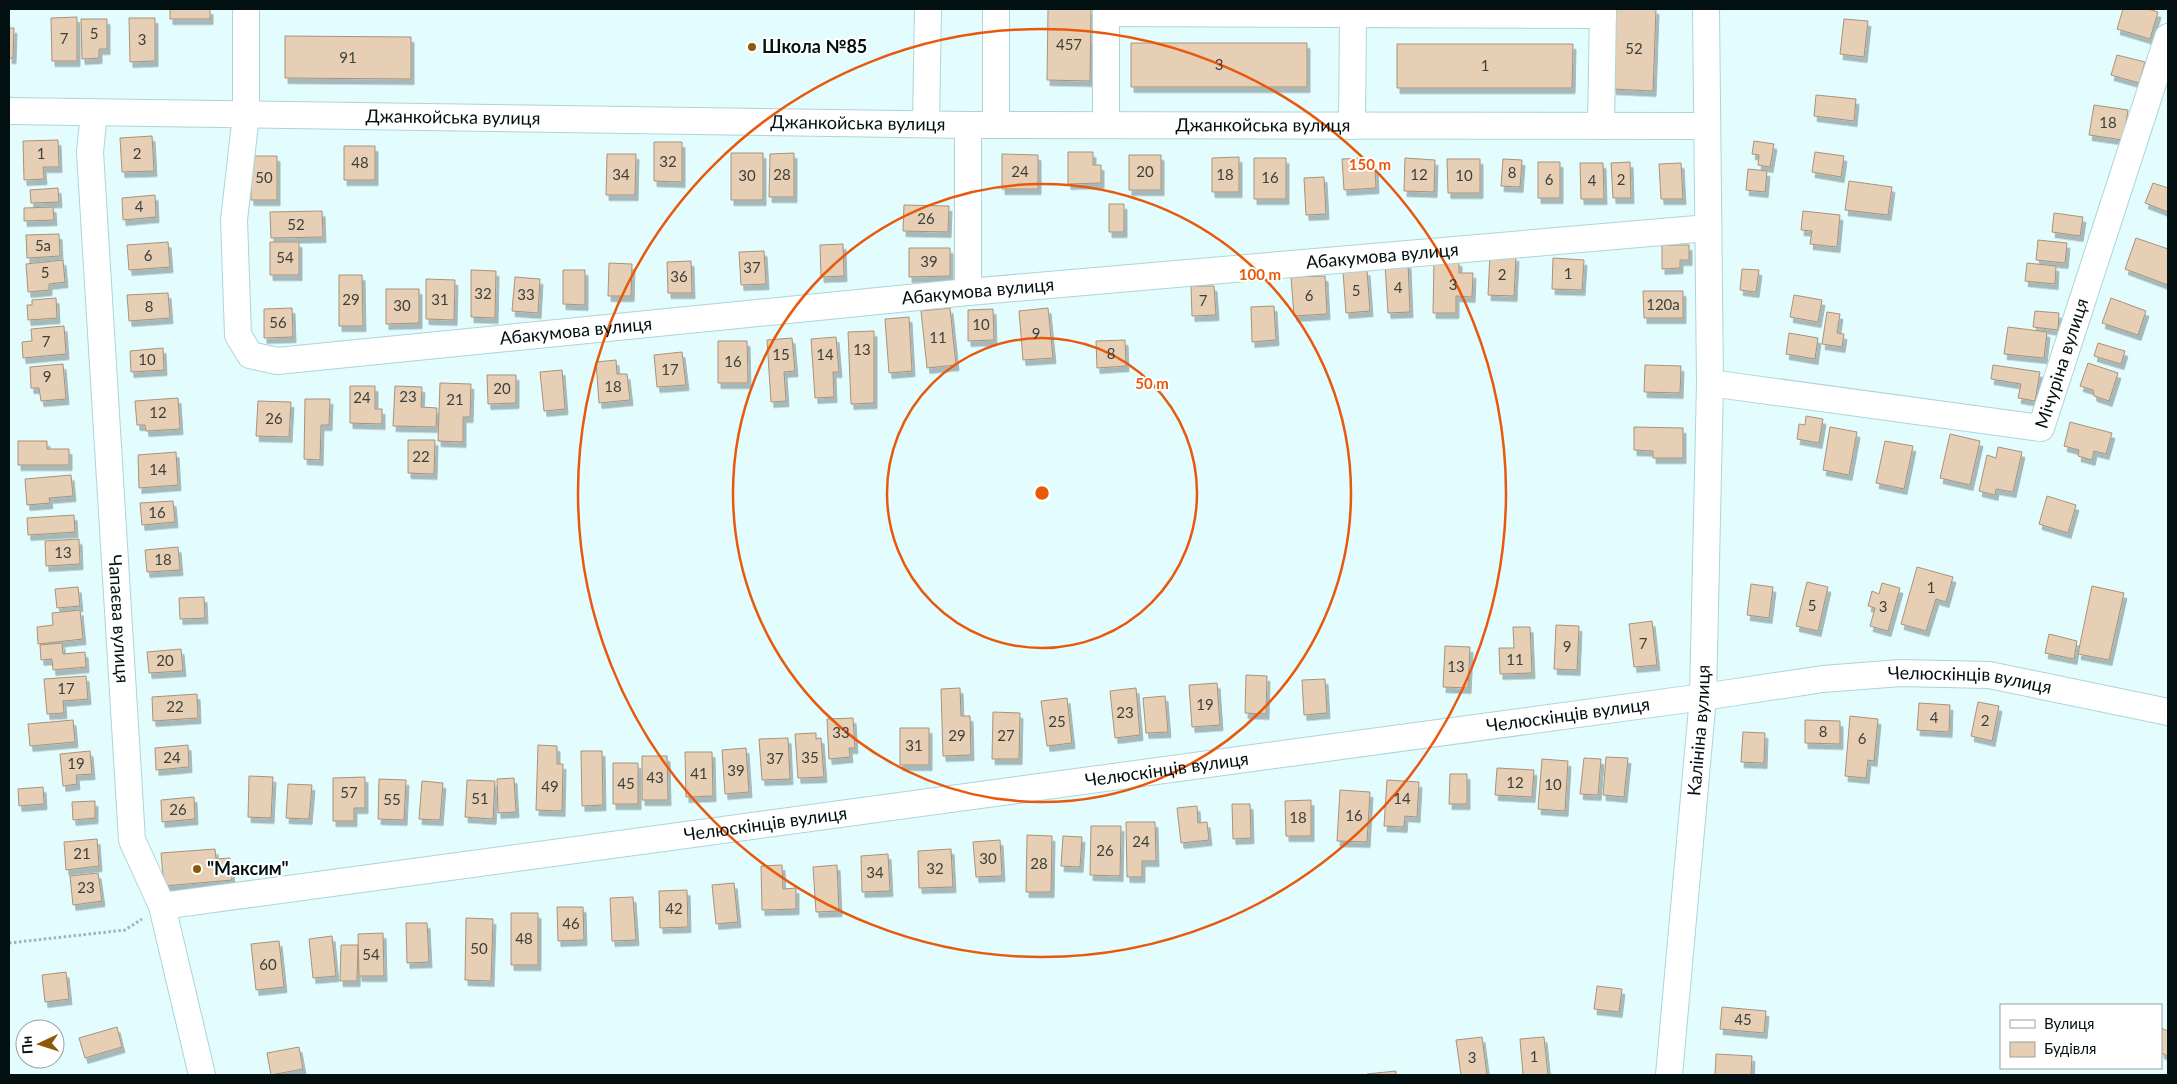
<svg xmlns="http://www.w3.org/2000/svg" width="2177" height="1084" font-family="Lato,sans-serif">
<defs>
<filter id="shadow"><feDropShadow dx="3" dy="5.5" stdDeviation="0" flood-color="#0004"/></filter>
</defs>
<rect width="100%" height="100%" fill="#e3fcfd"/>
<path fill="#e7cfb6" stroke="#a8927a" filter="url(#shadow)" d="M170 9H210V19H170Z
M1048 9H1091L1090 81 1047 80Z
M1615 9H1656L1653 91 1613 89Z
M2123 9H2148L2158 12 2150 39 2117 29Z
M77 17V61H52L51 18Z
M129 18H155V61L130 62Z
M81 19H107V49H99V58L82 59Z
M1844 19 1868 21 1864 57 1840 54Z
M9 28H14L13 58H9Z
M285 36 411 37V79L285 78Z
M1131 43H1307V87H1131Z
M1397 44H1573L1572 88H1397Z
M2117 55 2145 62 2139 83 2111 75Z
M1816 95 1856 99 1854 121 1814 116Z
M2094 105 2128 110 2123 140 2089 135Z
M152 136 154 171 122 172 120 138Z
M58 140 59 167H43L44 179 24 180 23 141Z
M1754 141 1774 144 1770 167 1758 165 1759 155 1752 154Z
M654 142H682V182L654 181Z
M344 146H375V180H344Z
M1068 152H1093V165H1101V183L1068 184Z
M1815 152 1844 156 1841 177 1812 172Z
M731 153H763V200H731Z
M794 153V197H769L770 154Z
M607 154H636L635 195H606Z
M1002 154 1038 155V189H1002Z
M1129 155H1161V190H1129Z
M250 156H277V200H251Z
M1239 157V192H1212V158Z
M1254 158H1286V199H1254Z
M1362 158V166H1375L1376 188 1344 190 1342 159Z
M1405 158 1435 160 1434 192 1404 191Z
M1447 159H1480V193H1448Z
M1503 159 1522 160 1520 187 1501 186Z
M1538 162H1560V198H1538Z
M1630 162 1631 198H1613L1611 163Z
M1580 163H1603L1604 199H1581Z
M1681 163 1683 199H1661L1659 164Z
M1748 169 1767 171 1765 192 1746 190Z
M1324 177 1326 214 1306 215 1304 178Z
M1849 181 1892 187 1888 215 1845 210Z
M2153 183 2168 188V212L2145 203Z
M58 188 59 202 31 203 30 190Z
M155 195 156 217 123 220 122 198Z
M1109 204H1124V232H1109Z
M904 205 949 206 948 232 903 231Z
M53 207 54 220 24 221V208Z
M322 211 323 237 271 238 270 212Z
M1803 211 1840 215 1837 247 1810 244 1812 231 1801 230Z
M2054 213 2083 217 2080 236 2052 232Z
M59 234 60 256 27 258 26 235Z
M2136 238 2168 249V285L2125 269Z
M2038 240 2067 243 2065 263 2036 260Z
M168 242 170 267 129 270 127 245Z
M270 242H299V275H270Z
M843 244 844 276 821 277 820 245Z
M1662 245H1689V260H1680V268L1662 269Z
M909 248H950V276L909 277Z
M764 251 766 284 741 285 739 252Z
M1490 254 1516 256 1514 296 1488 295Z
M1553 258 1584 260 1582 290 1552 289Z
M63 260 65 282 49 284V290L28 292 26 264Z
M691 261 692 293H668L667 262Z
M1434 261H1459V273H1473L1472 297 1456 296V313H1433Z
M609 263 632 264 631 296H608Z
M1408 263 1410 312 1388 313 1385 264Z
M2027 263 2056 266 2055 284 2025 281Z
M1742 269 1759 270 1756 292 1740 290Z
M471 270 496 271 495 318 471 317Z
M563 270H585V305L563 304Z
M1367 270 1370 311 1346 313 1343 272Z
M339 275H362L363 326H339Z
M1325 276 1327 314 1294 316 1291 277Z
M515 277 540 279 538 313 512 311Z
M426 279 455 280 454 320 426 319Z
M1191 286H1214L1216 315 1192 316Z
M386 289H419V323L386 324Z
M1643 291H1683V318H1644Z
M168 293 170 318 129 321 127 295Z
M1794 295 1822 300 1818 322 1790 317Z
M56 298 57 318 28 320 27 305H32V300Z
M2111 298 2146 311 2138 335 2102 323Z
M1274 306 1276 340 1252 342 1251 307Z
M292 308 293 337 264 338V309Z
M950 308 956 365 927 368 921 311Z
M1048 308 1053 358 1023 360 1019 311Z
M993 309 994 340 968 341V310Z
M2035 311 2059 313 2058 330 2033 327Z
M1827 312 1840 314 1837 333 1844 334 1842 347 1822 344Z
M909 317 912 371 889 373 885 319Z
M64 326 66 354 23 358 22 342 32 341 31 329Z
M2008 327 2047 332 2044 358 2004 354Z
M874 331V403L851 404 848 332Z
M1789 333 1818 338 1815 359 1786 354Z
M836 337 839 372H833L834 397 815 398 811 339Z
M792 338 795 371 784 372 786 401 771 402 767 340Z
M1125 340 1126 366 1097 368 1096 341Z
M718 341H747L748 383H718Z
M2098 343 2125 351 2121 364 2094 356Z
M163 348 164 370 131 372 130 351Z
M682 352 686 385 657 387 654 355Z
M616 360 617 374H627L630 400 599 403 596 362Z
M2088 363 2118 373 2109 401 2094 396 2093 390 2080 386Z
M63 364 66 399 41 401 39 388H31L30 367Z
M1645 365 1681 366 1680 393 1644 392Z
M1993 365 2040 372 2035 401 2018 398 2021 384 1991 379Z
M562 370 565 409 544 411 540 372Z
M487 375H516V403L488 404Z
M440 383 471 384 470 417H463V442L438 441Z
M350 386H375V409H382V424L350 423Z
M395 386 422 387 421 407 437 408 436 427 393 426Z
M178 398 180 429 146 431 145 425H137L135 401Z
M305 399H330L329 425H321L320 460 304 459Z
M258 401 291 402 289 437 256 436Z
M1806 416 1823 419 1819 443 1797 439 1799 424 1805 425Z
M2070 422 2112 433 2106 454 2094 451 2092 460 2078 456 2079 450 2064 446Z
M1634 427 1683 428V458H1653V451L1634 450Z
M1830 427 1857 432 1849 475 1823 470Z
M1950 434 1980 441 1970 485 1940 478Z
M408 440H435L434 474 408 473Z
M18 441H47V449H69V465H18Z
M1885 441 1913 446 1904 489 1876 483Z
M1998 447 2022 452 2013 492 1996 489 1995 495 1979 491 1987 455 1996 458Z
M176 452 178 485 139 488 138 455Z
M71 475 73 496 49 498 50 503 27 505 25 479Z
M2047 496 2076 505 2068 533 2039 524Z
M173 501 175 522 142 525 140 503Z
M74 515 75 532 28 535 27 518Z
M79 539 80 564 46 566 45 541Z
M178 547 180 570 147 572 145 550Z
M1917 567 1953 577 1946 602 1936 599 1926 631 1901 624Z
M1807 582 1828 587 1818 631 1796 626Z
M1882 583 1900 588 1888 631 1870 626 1875 608 1868 606 1872 591 1879 594Z
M1751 584 1773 587 1769 618 1747 615Z
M2092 586 2124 593 2109 660 2078 654Z
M78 587 80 606 57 608 55 589Z
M204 597 205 618 180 619 179 598Z
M80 610 83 639 38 644 37 627 53 625 52 613Z
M1652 621 1657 665 1634 667 1629 624Z
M1556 625 1579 626 1577 670 1554 669Z
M1513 627H1530L1532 673 1500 674 1499 648H1514Z
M2049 634 2077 641 2074 659 2045 653Z
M62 643 63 654 85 652 86 667 53 670 52 659 41 660 40 645Z
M1445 646 1470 647 1468 688 1443 687Z
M181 649 183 671 149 673 147 652Z
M1246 675 1267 676 1266 714 1245 713Z
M86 676 88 699 63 701 64 713 47 714 44 679Z
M1325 679 1327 713 1304 715 1302 680Z
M1217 683 1220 725 1192 727 1189 685Z
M960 688 961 716H970L971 755 943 756 941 689Z
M1136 688 1140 735 1115 738 1110 691Z
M197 694 198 718 153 721 152 697Z
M1165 696 1168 732 1146 733 1143 698Z
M1067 698 1072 743 1047 746 1041 701Z
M1978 702 1999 706 1992 741 1971 736Z
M1919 703 1950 705 1949 732 1917 730Z
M993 712 1020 713 1019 759H992Z
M1850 716 1878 719 1874 761 1868 760 1866 778 1845 776Z
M853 718 855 748H849L850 757 829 759 827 719Z
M73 720 75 742 30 746 28 724Z
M1805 720 1840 721V744L1805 743Z
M900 728H929V765H900Z
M1743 732 1765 733 1764 763 1741 762Z
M816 733V739L821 738 824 777 798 778 795 734Z
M788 738 790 779 762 780 759 739Z
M188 745 189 767 156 770 155 748Z
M538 745 557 746V764H563L562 811 536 810Z
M746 748 749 792 725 794 722 750Z
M90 751 92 774 76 775 77 784 63 786 60 754Z
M581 751H602L603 805 582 806Z
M685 752H712L713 796 686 797Z
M642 756H667L668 800H642Z
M1606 757 1628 758 1624 797 1603 795Z
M1584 758 1601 759 1598 795 1580 794Z
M1542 759 1568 761 1565 811 1538 809Z
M613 763H638V804H613Z
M1497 768 1534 770 1532 797 1495 795Z
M1450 774H1467V804H1449Z
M249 776 273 777 271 818 248 817Z
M365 777V808H354V821H333V778Z
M514 778 516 812 498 813 497 779Z
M379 779 406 780 404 820 378 819Z
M467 780 495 781 493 819 465 817Z
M1387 780 1419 782 1417 817 1405 816 1404 827 1384 826Z
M422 781 443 783 440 820 419 819Z
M288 784 312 785 309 819 286 818Z
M43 787 44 804 19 806 18 789Z
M1340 790 1370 792 1367 842 1337 841Z
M194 797 195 819 162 822 161 800Z
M1311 800V836H1286L1285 801Z
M95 801V818L73 820 72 802Z
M1232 804H1250L1251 838 1233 839Z
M1197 806 1198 823 1207 822 1209 840 1181 843 1177 808Z
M1126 822H1155L1156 861H1142V877H1127Z
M1091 826H1121L1120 876 1090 875Z
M1027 835 1052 836 1051 892H1026Z
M1063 836 1082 837 1080 867 1061 866Z
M97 839 99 866 66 870 64 842Z
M1000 840 1002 876 976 877 973 842Z
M215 849 216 859 230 858 232 880 164 886 161 853Z
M951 849 953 887 919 888 918 851Z
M888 854 890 891 862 892 861 856Z
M782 865 783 889 796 888V909L762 910 761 866Z
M837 865 839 911 816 912 813 867Z
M98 873 102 901 73 905 70 876Z
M734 883 738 922 716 924 712 885Z
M687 890 688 927 660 928 659 891Z
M633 897 636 940 612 941 610 898Z
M557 907H583L584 940 558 941Z
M511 913H538V965H511Z
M466 918 493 919 491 981 465 980Z
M406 923H427L429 962 407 963Z
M383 933 384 976H359L358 934Z
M332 936 336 976 313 978 309 939Z
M279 941 284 987 256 990 251 944Z
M341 945H358L357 981H340Z
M66 972 69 999 45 1002 42 975Z
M1597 986 1622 989 1619 1012 1594 1009Z
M1722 1007 1766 1011 1764 1033 1720 1029Z
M117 1027 122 1047 85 1058 79 1038Z
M2161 1028 2168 1031V1056L2161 1053Z
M1482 1037 1487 1075H1461L1456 1040Z
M1544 1037 1548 1075H1523L1520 1039Z
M299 1047 303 1069 271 1075 267 1053Z
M1716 1054 1752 1056 1751 1075H1715Z
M1396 1071V1075H1367V1074Z"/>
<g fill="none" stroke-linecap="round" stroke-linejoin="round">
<defs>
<g id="minor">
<path id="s1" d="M246 9V115L234 220 238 335 250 355 277 361 968 292 1708 228"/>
<path d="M996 9V125"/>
<path d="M1106 13 1603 15"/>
<path id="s2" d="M9 111 968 125 1707 126"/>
<path id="s3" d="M94 112 90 152 132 840 162 906 202 1075"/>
<path d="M926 124 928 9"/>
<path d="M1106 125V9"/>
<path d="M1352 126 1353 14"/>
<path d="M1601 126 1603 9"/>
<path d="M968 292V125"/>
<path id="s4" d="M1710 383 2041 428 2168 37"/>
<path id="s5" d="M162 906 1703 697 1823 679 1901 673 1989 675 2168 712"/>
<path id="s6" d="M1669 1075 1703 697 1710 383 1706 9"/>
</g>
</defs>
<use href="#minor" stroke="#acd5d8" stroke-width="28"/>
<path stroke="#9fb4b5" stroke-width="3" stroke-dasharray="2.5 2.5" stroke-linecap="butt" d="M9 943 125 930 142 919"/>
<use href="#minor" stroke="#fff" stroke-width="26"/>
</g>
<g fill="none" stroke="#e8590c" stroke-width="2.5">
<circle cx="1042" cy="493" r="155"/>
<circle cx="1042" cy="493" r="309"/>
<circle cx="1042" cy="493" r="464"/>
</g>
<g fill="#8d5808" stroke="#fff" stroke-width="2">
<circle cx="752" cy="47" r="5"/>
<circle cx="197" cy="869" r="5"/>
</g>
<g text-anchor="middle" stroke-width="4" stroke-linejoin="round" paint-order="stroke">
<g font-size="15" fill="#3c403a">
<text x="94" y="39">5</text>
<text x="64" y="44">7</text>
<text x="142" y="45">3</text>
<text x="1069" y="50">457</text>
<text x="1634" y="54">52</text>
<text x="348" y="63">91</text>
<text x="1219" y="70">3</text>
<text x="1485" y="71">1</text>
<text x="2108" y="128">18</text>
<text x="41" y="159">1</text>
<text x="137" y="159">2</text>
<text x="668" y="167">32</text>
<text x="360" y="168">48</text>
<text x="1020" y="177">24</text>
<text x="1145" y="177">20</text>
<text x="1512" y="178">8</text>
<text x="621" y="180">34</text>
<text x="782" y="180">28</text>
<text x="1225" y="180">18</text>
<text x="1419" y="180">12</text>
<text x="747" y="181">30</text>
<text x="1464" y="181">10</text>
<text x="264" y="183">50</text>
<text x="1270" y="183">16</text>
<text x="1549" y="185">6</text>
<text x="1621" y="185">2</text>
<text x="1592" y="186">4</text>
<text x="139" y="212">4</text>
<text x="926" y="224">26</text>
<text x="296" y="230">52</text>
<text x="43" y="251">5а</text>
<text x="148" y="261">6</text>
<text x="285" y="263">54</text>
<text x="929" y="267">39</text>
<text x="752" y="273">37</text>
<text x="45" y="278">5</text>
<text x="1568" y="279">1</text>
<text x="1502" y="280">2</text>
<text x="679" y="282">36</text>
<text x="1453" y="290">3</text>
<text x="1398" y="293">4</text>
<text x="1356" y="296">5</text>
<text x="483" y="299">32</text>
<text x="526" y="300">33</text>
<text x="1309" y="301">6</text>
<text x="351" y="305">29</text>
<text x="440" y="305">31</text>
<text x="1203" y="306">7</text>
<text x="1663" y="310">120а</text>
<text x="402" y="311">30</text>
<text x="149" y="312">8</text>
<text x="278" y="328">56</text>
<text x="981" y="330">10</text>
<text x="1036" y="339">9</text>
<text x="938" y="343">11</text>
<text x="46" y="347">7</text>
<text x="862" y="355">13</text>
<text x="1111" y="359">8</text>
<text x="781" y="360">15</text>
<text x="825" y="360">14</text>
<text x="147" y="365">10</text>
<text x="733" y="367">16</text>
<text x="670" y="375">17</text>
<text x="47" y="382">9</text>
<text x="613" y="392">18</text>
<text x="502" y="394">20</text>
<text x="408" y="402">23</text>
<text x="362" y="403">24</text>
<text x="455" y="405">21</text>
<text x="158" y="418">12</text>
<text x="274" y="424">26</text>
<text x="421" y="462">22</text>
<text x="158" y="475">14</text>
<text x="157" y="518">16</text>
<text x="63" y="558">13</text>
<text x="163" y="565">18</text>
<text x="1931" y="593">1</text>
<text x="1812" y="611">5</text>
<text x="1883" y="612">3</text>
<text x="1643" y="649">7</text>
<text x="1567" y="652">9</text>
<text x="1515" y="665">11</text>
<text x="165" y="666">20</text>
<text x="1456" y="672">13</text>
<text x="66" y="694">17</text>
<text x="1205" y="710">19</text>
<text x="175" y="712">22</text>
<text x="1125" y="718">23</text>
<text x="1934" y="723">4</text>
<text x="1985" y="726">2</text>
<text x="1057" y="727">25</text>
<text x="1823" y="737">8</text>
<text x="841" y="738">33</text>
<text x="957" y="741">29</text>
<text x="1006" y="741">27</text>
<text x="1862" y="744">6</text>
<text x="914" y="751">31</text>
<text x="172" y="763">24</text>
<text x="810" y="763">35</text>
<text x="775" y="764">37</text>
<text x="76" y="769">19</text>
<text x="736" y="776">39</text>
<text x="699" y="779">41</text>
<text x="655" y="783">43</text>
<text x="1515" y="788">12</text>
<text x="626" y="789">45</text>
<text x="1553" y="790">10</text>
<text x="550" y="792">49</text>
<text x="349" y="798">57</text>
<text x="480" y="804">51</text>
<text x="1402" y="804">14</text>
<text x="392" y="805">55</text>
<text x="178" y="815">26</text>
<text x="1354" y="821">16</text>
<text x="1298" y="823">18</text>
<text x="1141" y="847">24</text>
<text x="1105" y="856">26</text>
<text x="82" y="859">21</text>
<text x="988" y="864">30</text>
<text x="1039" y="869">28</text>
<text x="935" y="874">32</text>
<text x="875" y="878">34</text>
<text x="86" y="893">23</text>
<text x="674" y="914">42</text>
<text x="571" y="929">46</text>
<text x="524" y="944">48</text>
<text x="479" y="954">50</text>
<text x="371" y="960">54</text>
<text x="268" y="970">60</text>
<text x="1743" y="1025">45</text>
<text x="1534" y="1062">1</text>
<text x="1472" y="1063">3</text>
</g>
<g font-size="18" font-weight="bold" fill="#031011" stroke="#fff" text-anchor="start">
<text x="762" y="53">Школа №85</text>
<text x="207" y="875">"Максим"</text>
</g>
<g font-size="18" fill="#031011" stroke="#fff">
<text dy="6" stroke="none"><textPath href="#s2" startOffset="444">Джанкойська вулиця</textPath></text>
<text dy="6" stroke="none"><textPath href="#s2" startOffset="849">Джанкойська вулиця</textPath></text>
<text dy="6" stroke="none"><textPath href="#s2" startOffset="1254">Джанкойська вулиця</textPath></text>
<text dy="6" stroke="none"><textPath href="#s1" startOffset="1488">Абакумова вулиця</textPath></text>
<text dy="6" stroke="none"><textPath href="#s1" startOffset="1082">Абакумова вулиця</textPath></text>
<text dy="6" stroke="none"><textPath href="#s1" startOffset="678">Абакумова вулиця</textPath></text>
<text dy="6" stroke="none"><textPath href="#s4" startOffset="402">Мічуріна вулиця</textPath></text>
<text dy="6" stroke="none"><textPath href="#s3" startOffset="508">Чапаєва вулиця</textPath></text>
<text dy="6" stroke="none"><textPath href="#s5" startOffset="1824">Челюскінців вулиця</textPath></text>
<text dy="6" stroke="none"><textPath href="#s5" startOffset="1419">Челюскінців вулиця</textPath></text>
<text dy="6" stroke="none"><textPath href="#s6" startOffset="346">Калініна вулиця</textPath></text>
<text dy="6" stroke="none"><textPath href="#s5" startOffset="1014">Челюскінців вулиця</textPath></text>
<text dy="6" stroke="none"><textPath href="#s5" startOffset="609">Челюскінців вулиця</textPath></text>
</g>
</g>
<circle cx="1042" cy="493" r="8" fill="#e8590c" stroke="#fff" stroke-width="2.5"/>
<g font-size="15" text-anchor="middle" font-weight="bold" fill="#e8590c" stroke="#fff" stroke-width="4" stroke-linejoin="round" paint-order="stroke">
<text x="1370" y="170">150 m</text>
<text x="1260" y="280">100 m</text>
<text x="1152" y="389">50 m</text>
</g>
<rect width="2177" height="1084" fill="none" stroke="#031011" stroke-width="20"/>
<rect x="2000" y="1004" width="162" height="65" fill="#ffffff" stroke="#9a9fa0"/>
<rect x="2010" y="1020" width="25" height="8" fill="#ffffff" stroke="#9a9fa0"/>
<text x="2044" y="1029" font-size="15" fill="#031011">Вулиця</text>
<rect x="2010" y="1042" width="25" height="15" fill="#e7cfb6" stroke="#9a9fa0"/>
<text x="2044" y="1054" font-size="15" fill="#031011">Будівля</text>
<g transform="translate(40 1044) rotate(266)"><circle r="24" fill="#ffffff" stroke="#9a9fa0"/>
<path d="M0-4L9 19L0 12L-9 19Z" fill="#8d5808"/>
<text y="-8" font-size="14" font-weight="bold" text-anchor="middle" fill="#031011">Пн</text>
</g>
</svg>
